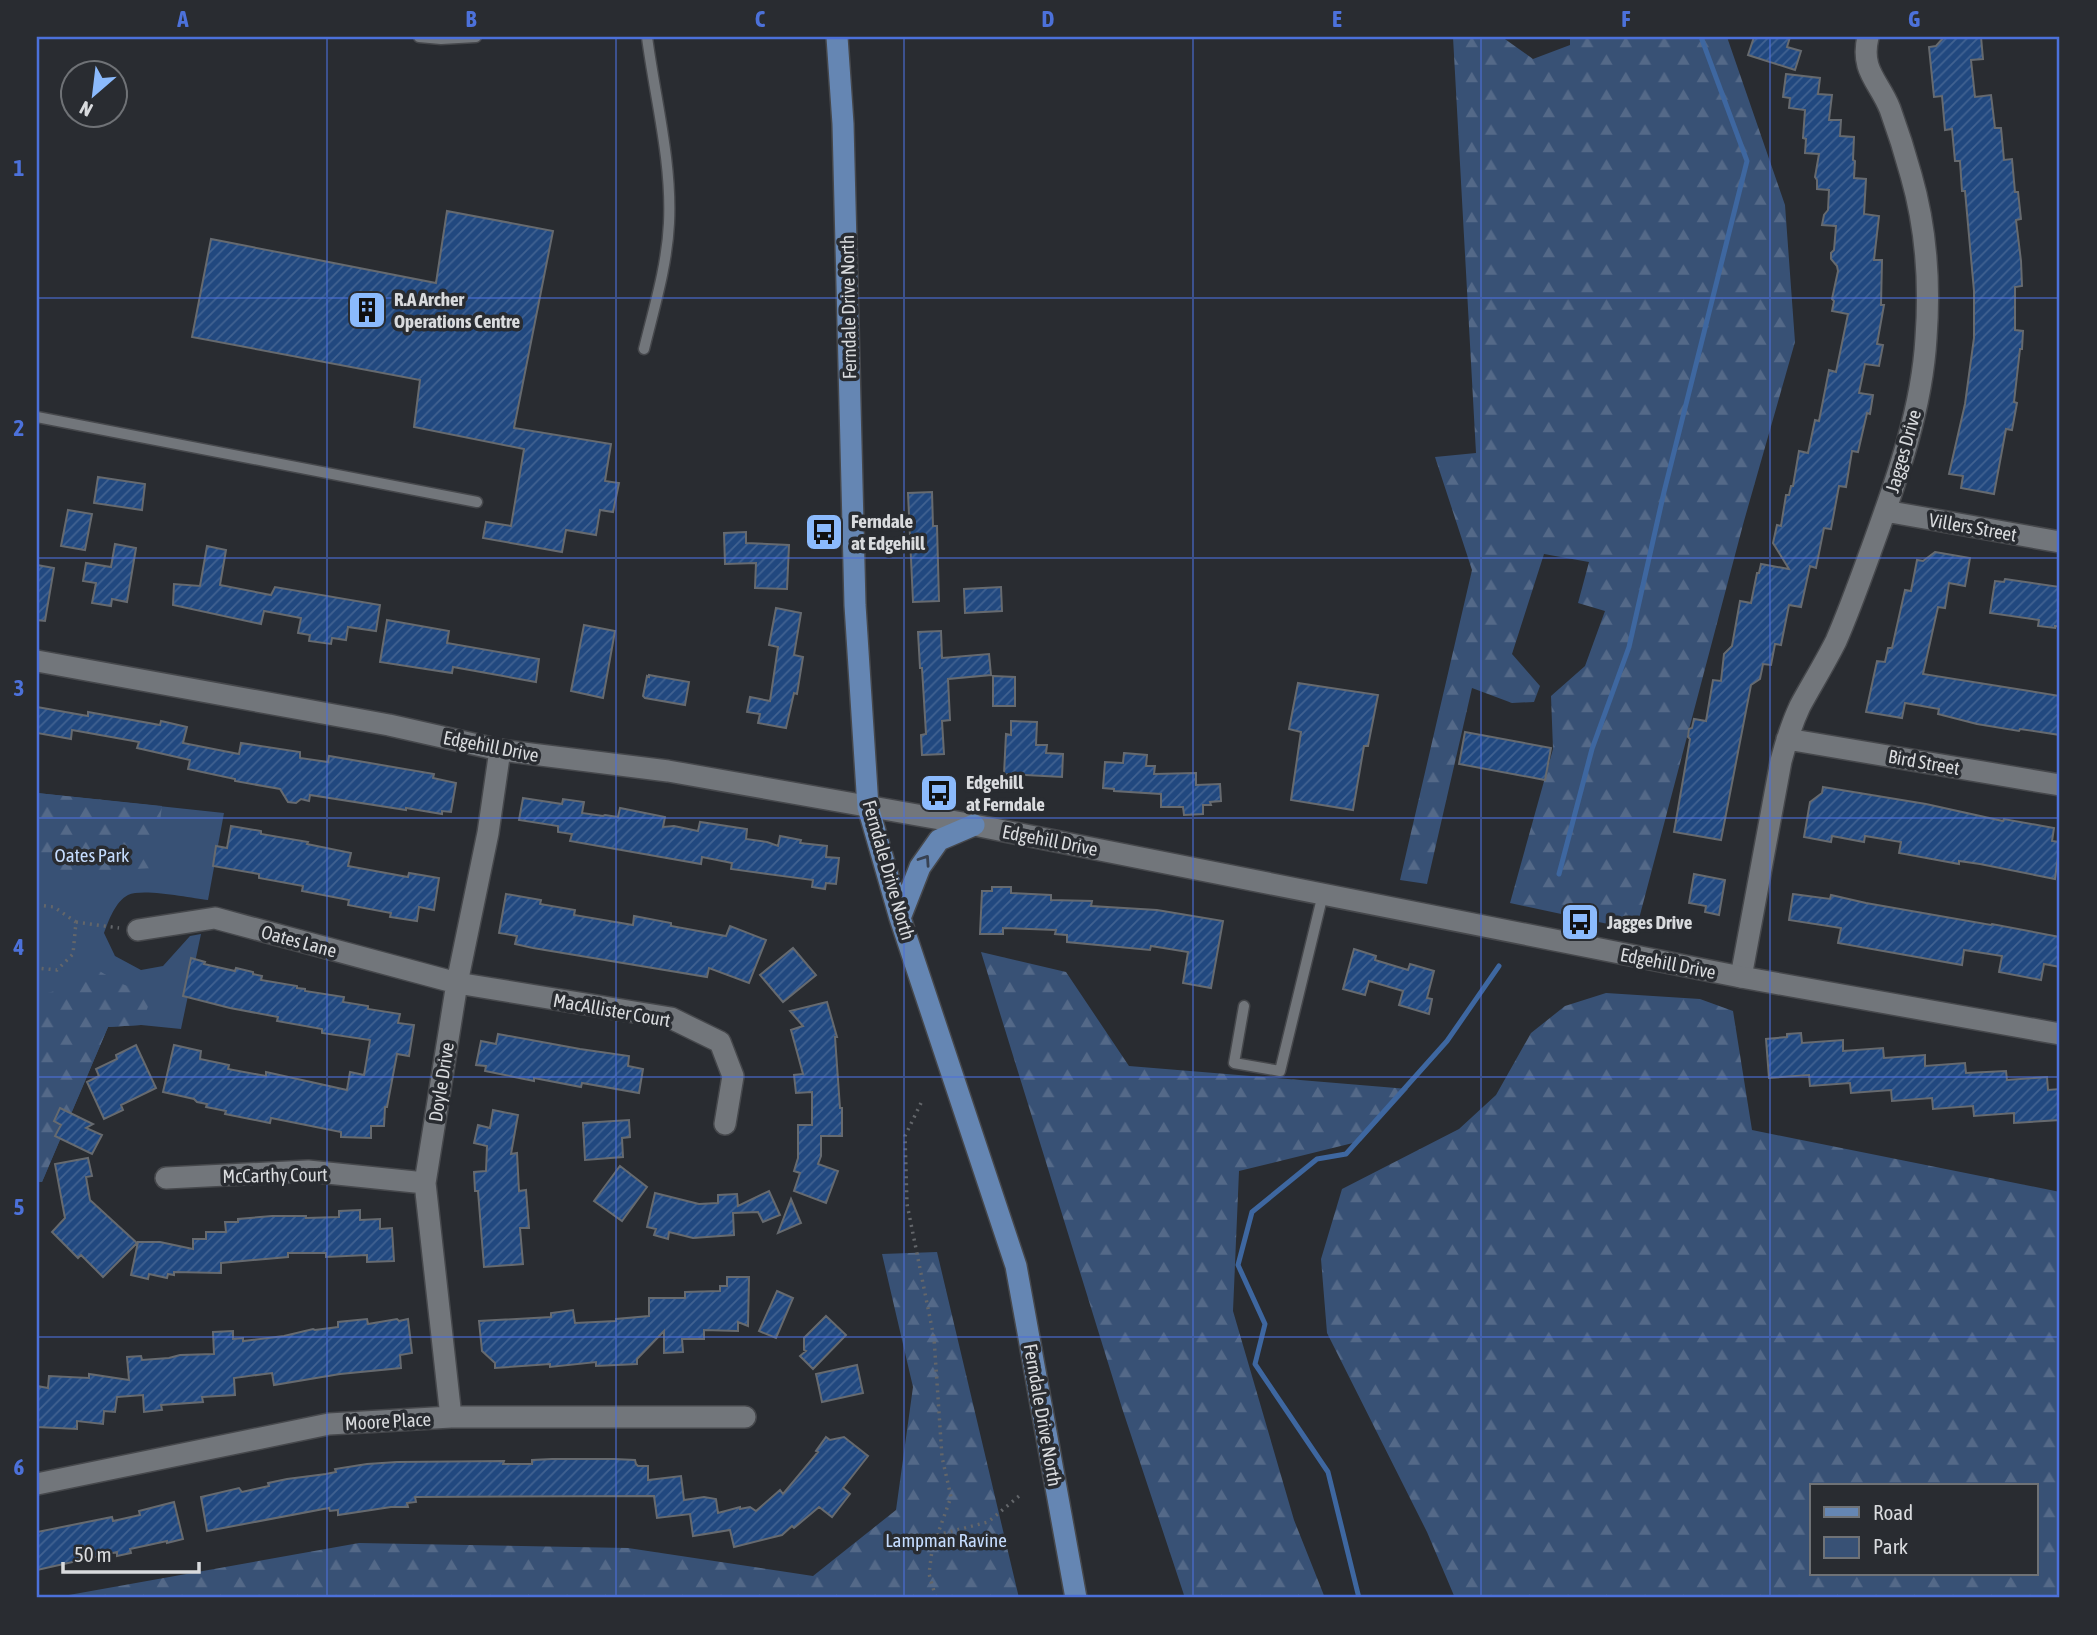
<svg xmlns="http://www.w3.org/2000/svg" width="2097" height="1635" font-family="'Asap Condensed',sans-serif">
<defs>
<pattern id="forest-firs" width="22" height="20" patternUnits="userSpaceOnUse" patternTransform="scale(1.75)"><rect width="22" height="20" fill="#385175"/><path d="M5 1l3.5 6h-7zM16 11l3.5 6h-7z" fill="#546988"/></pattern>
<pattern id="building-hatch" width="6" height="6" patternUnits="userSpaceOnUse" patternTransform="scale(1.75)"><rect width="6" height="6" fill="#21487f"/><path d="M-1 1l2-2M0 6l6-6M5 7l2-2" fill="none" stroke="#416291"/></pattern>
</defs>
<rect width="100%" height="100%" fill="#292c31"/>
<path fill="#385175" d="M37 793 224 813 208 900C190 898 143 888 128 895 115 902 109 920 104 933L115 956 141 970 163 966 190 936 201 934 181 1029 141 1025 108 1027 42 1182H37Z"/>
<path fill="url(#forest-firs)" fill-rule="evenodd" d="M1453 37H1502L1533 59 1570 45V37H1727L1785 205 1795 342 1744 521 1636 930 1510 903 1553 749 1551 696 1585 666 1605 611 1578 603 1589 562 1544 554 1512 654 1540 686 1534 702 1512 703 1472 688 1427 884 1400 880 1472 570 1435 457 1476 453Z
M37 793 162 806 154 868 37 874Z
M981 952 1066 972 1129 1066 1408 1089 1361 1141 1239 1171 1233 1311 1294 1520 1325 1598H1185L1122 1408Z
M89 965 120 983 152 996 141 1025 108 1027 42 1182H37V993C57 997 75 977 89 965Z
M1606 993 1700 999 1733 1011 1752 1130 2060 1192V1598H1455L1427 1532 1327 1333 1321 1259 1342 1189 1459 1129 1496 1095 1531 1033 1565 1006ZM2036 1486V1574H1812V1486Z
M937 1252 1019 1598H52L359 1543 628 1548 813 1576 896 1510 913 1387 882 1254Z"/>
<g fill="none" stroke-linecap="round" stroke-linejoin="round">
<path stroke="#3e67a0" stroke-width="5" d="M1559 874 1592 749 1629 647 1664 492 1747 161 1701 37
M1359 1598 1328 1472 1255 1364 1265 1324 1238 1265 1252 1212 1317 1159 1346 1154 1447 1041 1499 966"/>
</g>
<path fill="url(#building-hatch)" stroke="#666a6f" stroke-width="2" d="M1754 37H1790L1787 47 1801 51 1795 70 1748 55Z
M1944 37H1981L1983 59 1971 60 1975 97 1991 95 1995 128H2001L2004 160 2012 159 2015 192H2018L2021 219 2016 220 2021 261 2022 286 2015 287V330L2023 331 2022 349H2020L2014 402 2017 403 2012 430 2006 429 1994 494 1961 488 1963 476 1949 474 1965 404 1974 338V291L1965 191H1962L1960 161H1955L1952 129 1945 130 1942 96 1934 97 1929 47 1936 46Z
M1786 74 1820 78 1818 94 1832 95 1829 120H1841L1840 136 1854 137 1853 160 1855 161 1854 178 1866 179 1864 214 1879 216 1874 260H1882L1881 305H1884L1877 344 1883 345 1879 366 1865 364 1859 393 1873 395 1870 414 1867 413 1858 452 1852 451 1846 487 1839 486 1831 529 1824 528 1816 568 1810 566 1801 607 1789 605 1781 645 1775 644 1771 665 1763 664 1760 679 1751 685 1721 840 1674 832 1690 739 1688 737 1689 729 1692 728 1694 719 1706 721 1713 680 1721 681 1724 654 1732 646 1740 601 1751 603 1757 573H1759L1761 564 1789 569 1773 543 1777 525 1781 526 1786 495H1789L1791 486H1793L1799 451 1808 453 1815 420 1819 421 1829 370 1836 372 1848 314 1832 311 1834 301 1832 299 1838 271 1837 266 1831 259V253L1834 250 1836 226 1822 225 1824 215 1828 210 1829 190 1817 189V180L1815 177 1819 154 1805 153 1806 139 1803 138 1805 110 1789 108 1790 98 1783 97Z
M447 211 553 231 514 428 611 444 605 481 619 483 613 512 600 510 596 535 566 530 562 552 483 538 486 522 511 526 524 449 414 427 420 380 192 337 211 239 436 283Z
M98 477 145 484 142 510 94 503Z
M932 492 933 526H937L939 601 913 602 908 493Z
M68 510 92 514 85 550 61 546Z
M746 532V543L789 545 787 589 755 588 756 563 725 564 724 533Z
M115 544 136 548 127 602 112 599 111 606 92 603 96 583 83 581 86 563 111 567Z
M207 546 226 550 220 585 271 595 275 587 380 605 376 631 348 627 346 640 332 638 331 644 309 641 310 635 298 633 301 618 264 611 261 624 173 605 174 584 200 586Z
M1935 552 1970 558 1965 586 1949 583 1945 608 1938 607 1923 674 2060 696V735L2020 729 2019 731 1977 724 1938 714 1939 709 1905 703 1902 718 1866 712 1877 661 1885 662 1888 648H1892L1905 590 1911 591 1917 560 1923 561Z
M37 565 54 568 45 621 37 620Z
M2005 579 2060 587V627L2055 626V628L2038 626 2039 620 1990 613 1995 581 2004 582Z
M1001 587 1002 611 965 613 964 589Z
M776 608 801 613 794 655 803 657 797 694 794 693 786 728 758 723 760 714 747 712 750 697 770 701 778 647 769 645Z
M387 620 449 631 447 643 539 659 536 682 453 667 452 673 380 662Z
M584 625 615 631 603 698 571 691Z
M941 631 942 658 989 654 991 675 948 679 950 720 942 721 944 754 922 755 921 735 926 734 922 668H920L918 632Z
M649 675 689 682 685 705 645 698 643 696 647 676 649 677Z
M993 676 1015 677V706H993Z
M1298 683 1378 695 1368 746H1364L1353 810 1291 800 1301 732 1289 729Z
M37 707 88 716V712L160 725 161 721 187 727 183 743 239 754 241 743 300 752V758L328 762 329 756 434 774 433 778 456 783 451 812 442 811V814L406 808V810L310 795 309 801 301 799 296 803 288 802 280 789 235 781V779L188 769 190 760 137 748 139 742 72 730 71 739 37 733Z
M1011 721 1037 722 1036 745H1047L1046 753 1063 754 1062 777 1004 774 1006 734 1011 735Z
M1465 732 1551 748 1545 780 1459 764Z
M1124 753 1147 755 1146 766H1155L1154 774 1196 773V785L1220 784 1221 801 1210 802 1211 805H1203V814L1184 815 1183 807H1161V794L1114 791V789L1103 788 1105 762 1123 763Z
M1823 787 1926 804 2003 821 2004 819 2054 828 2052 841 2060 842 2055 879 1980 864 1959 861V864L1899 853 1901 842 1865 836 1864 842 1832 836 1831 842 1804 837 1810 802 1822 793Z
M523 798 562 804 563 799 584 802 582 813 603 816 605 815 618 817 620 808 665 817 663 827 674 826 698 831 700 822 747 829 746 839 767 842 778 846 780 836 801 840 800 843 827 846 826 857 839 858 836 884 826 883 825 889 812 887 813 880 731 869 732 863 702 857 701 864 570 841 572 834 558 832V826L519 820Z
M231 826 261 831V834L308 842 307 844 351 853 348 866 408 877 409 873 439 878 434 910 419 907 417 921 390 917 391 913 348 905 349 900 302 891 303 886 259 878V874L213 866 216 846 227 848Z
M1694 874 1725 880 1719 915 1705 912 1706 906 1689 903Z
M992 887H1011V893L1051 895V900L1092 901 1091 906 1157 910 1223 921 1211 988 1183 983 1188 952 1151 946 1150 950 1067 942V935L1055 934 1056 930 1003 928V934H980L982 891H992Z
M506 894 541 900 540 904 575 910 574 915 633 925 634 916 671 923V926L726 936 730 926 766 940 749 983 709 968 707 977 533 948 515 944 517 936 499 933Z
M1793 894 1830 899 1831 895 1866 903 1991 925 1992 924 2060 937V967L2044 964 2041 980 1999 972 2002 956 1964 950 1962 965 1838 943 1841 928 1789 920Z
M793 948 816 975 783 1002 760 975Z
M1354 949 1376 956 1375 960 1408 970 1410 964 1434 971 1427 998 1432 999 1429 1014 1399 1005 1403 991 1369 981 1365 995 1343 989Z
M191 958 205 962 204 964 235 971 236 968 253 972V974L262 976 261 980 297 986V988L305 989V991L344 997 343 1002 368 1006V1009L400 1014 398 1023 414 1025 409 1056 397 1054 387 1107H385L384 1126H371V1138L341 1137V1132L271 1118 270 1123 225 1114 226 1111 206 1107 207 1104 197 1102 194 1099 163 1092 174 1045 201 1051 200 1059 229 1065 228 1069 266 1076V1072L347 1090 350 1072 364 1075 370 1040 322 1033V1029L277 1021 278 1017 230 1008 183 996Z
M827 1002 837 1037H835L840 1108H842V1136H821V1156L818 1164 838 1171 826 1203 794 1191 800 1173 794 1171 798 1158V1125H812V1092L796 1093 794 1075 803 1074 791 1030 803 1026 790 1011Z
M1801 1033 1802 1043 1843 1040V1051L1883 1048 1884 1058 1925 1055V1066L1965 1063 1966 1073 2006 1071 2007 1080 2047 1077 2048 1090 2060 1089V1120L2014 1123V1113L1974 1116 1973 1106 1933 1109 1932 1098 1892 1101 1891 1090 1851 1093 1850 1083 1810 1086 1809 1075 1769 1078 1766 1039 1787 1037V1034Z
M498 1034 580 1049 629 1056 628 1066 643 1069 639 1093 582 1083 581 1087 534 1078V1081L485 1071 486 1066 476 1065 481 1041 496 1044Z
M136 1045 156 1088 121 1105 123 1110 104 1119 87 1082 99 1076 96 1069 117 1059 116 1055Z
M60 1108 93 1124 86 1128 102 1135 92 1154 55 1136 61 1125 54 1121Z
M493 1110 518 1115 511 1154 517 1153 519 1191 526 1190 529 1228H520L523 1264 484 1267 478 1191H475L474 1172 486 1171 487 1146 474 1143 478 1125 490 1128Z
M629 1120 630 1137 622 1138 623 1157 585 1160 583 1123Z
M88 1158 92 1176 86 1177 90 1200 137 1243 103 1277 81 1255 78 1258 52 1232 65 1218 55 1164Z
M620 1166 647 1187 622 1221 594 1201Z
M769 1191 780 1215 763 1222 758 1212 733 1213 734 1235 693 1238 669 1232 668 1239 654 1235 656 1229 647 1227 655 1193 699 1204 718 1203V1195L737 1194 738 1206Z
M791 1199 801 1223 778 1233Z
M360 1210V1220L380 1219V1229L392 1228 394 1261 367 1262V1255L326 1257V1253H288V1257L221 1263V1273L174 1272V1275L168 1274 167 1278 149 1274 148 1279 131 1275 138 1242H160L193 1249V1239H206V1232H226L225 1222H238V1219L272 1216H306V1218L339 1217V1211Z
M727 1277H749L748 1326 738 1322V1331L704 1330V1339H682L683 1352 664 1353V1331L637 1359V1364L596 1366V1362L550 1367V1364L495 1368V1363L482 1351 479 1321 551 1317V1313L573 1310 575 1323 616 1321V1319L649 1316V1298H685V1292L720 1291V1286H727Z
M777 1291 793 1298 776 1338 759 1331Z
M826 1316 846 1335 813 1369 800 1356 806 1351 804 1350V1338Z
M367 1319 368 1324 397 1319 399 1321 408 1319 412 1353 400 1355 401 1368 340 1374 274 1385 272 1373 234 1378 235 1395 202 1397 203 1402 161 1405 162 1410 144 1412 143 1395 117 1397 115 1412 104 1411 103 1424 77 1421V1429L37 1427V1386L48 1388 49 1376 89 1378V1374L129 1380 127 1357 141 1356 142 1360 169 1358 180 1355 214 1354 213 1332 233 1331V1339L243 1338V1341L284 1336 313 1329 315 1330 338 1327V1322Z
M857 1365 863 1393 822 1402 816 1374Z
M826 1437 830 1440 844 1437 868 1456 843 1488 850 1494 832 1517 819 1507 794 1528 792 1526 782 1535 734 1547 730 1530 693 1536 690 1514 657 1518 654 1496 415 1497 416 1502 407 1503 408 1507H391L338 1515V1510L330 1511 329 1508 207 1531 201 1497 239 1488 242 1492 269 1486 268 1483 287 1479 326 1474 336 1472 335 1469 367 1464 397 1462 504 1461 503 1464H532V1460L552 1459H614L635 1460 636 1464 638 1466H648V1480L681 1476 684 1500 704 1497 716 1499 718 1513 740 1507V1509L750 1507 756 1511 780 1490 783 1494 818 1452 816 1451Z
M174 1502 183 1539 167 1543V1541L130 1549 131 1553 117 1556V1552L37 1570V1532L112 1517 113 1521 140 1515 139 1511Z"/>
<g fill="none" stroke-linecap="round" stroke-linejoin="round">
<defs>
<path id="service" d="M419 37 441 39 476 37
M644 349C654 308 667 266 669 223 672 161 655 98 647 37
M37 417 477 502
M1244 1006 1234 1063 1280 1071 1323 894"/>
<path id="minor" d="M1885 511 2060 542
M1787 739 2060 785
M138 930 215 918 457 983 671 1018 720 1042 733 1076 725 1124
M1741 977 1781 761C1786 742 1792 723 1800 706 1812 684 1825 663 1836 641 1850 609 1862 575 1874 542 1898 476 1922 408 1926 338 1930 284 1926 227 1911 175 1905 153 1898 131 1890 109 1879 81 1860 71 1868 37
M166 1178 308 1171 425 1183
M451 1417 425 1183 457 983 488 833 500 750
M37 1484 329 1424 451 1417H745"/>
<path id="tertiary" d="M37 661 389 725 500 750 668 771 974 825 1741 977 2060 1034"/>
<path id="primary" d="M837 37 843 124 855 605 868 807 900 918 1016 1266 1076 1598
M900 918 920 867 939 840 974 825"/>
</defs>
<use href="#service" stroke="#46484c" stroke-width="13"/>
<use href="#minor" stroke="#46484c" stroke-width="24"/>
<use href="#tertiary" stroke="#46484c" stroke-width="24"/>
<use href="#primary" stroke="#46484c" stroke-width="24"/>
<path stroke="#63666a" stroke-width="3.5" stroke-dasharray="2 5" stroke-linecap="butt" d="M37 905 54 907 76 922 73 954 57 970 37 968
M76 922 119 928
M921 1103 905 1136 907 1204 934 1338 942 1457 951 1497 932 1550 929 1574 936 1598
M937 1535 988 1522 1019 1496"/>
<use href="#service" stroke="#72767b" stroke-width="10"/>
<use href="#minor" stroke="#72767b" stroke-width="21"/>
<use href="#tertiary" stroke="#72767b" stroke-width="21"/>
<use href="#primary" stroke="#6586b3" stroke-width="21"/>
</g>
<defs><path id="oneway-chevron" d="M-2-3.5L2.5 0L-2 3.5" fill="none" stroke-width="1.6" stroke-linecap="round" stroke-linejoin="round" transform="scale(1.75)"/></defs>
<use stroke="#384252" href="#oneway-chevron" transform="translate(925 860) rotate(-56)"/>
<path fill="none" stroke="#4c71da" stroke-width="2" stroke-opacity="0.55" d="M327 37V1598M616 37V1598M904 37V1598M1193 37V1598M1481 37V1598M1770 37V1598M37 298H2060M37 558H2060M37 818H2060M37 1077H2060M37 1337H2060"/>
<defs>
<symbol id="building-square" viewBox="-11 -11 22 22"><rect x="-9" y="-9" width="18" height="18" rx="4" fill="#8bbafc" stroke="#292c31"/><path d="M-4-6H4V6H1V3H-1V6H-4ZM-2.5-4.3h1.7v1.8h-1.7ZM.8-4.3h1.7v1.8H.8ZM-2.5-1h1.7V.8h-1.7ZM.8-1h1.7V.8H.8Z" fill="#111"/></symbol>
<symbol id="bus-square" viewBox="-11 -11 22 22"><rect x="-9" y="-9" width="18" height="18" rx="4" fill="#8bbafc" stroke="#292c31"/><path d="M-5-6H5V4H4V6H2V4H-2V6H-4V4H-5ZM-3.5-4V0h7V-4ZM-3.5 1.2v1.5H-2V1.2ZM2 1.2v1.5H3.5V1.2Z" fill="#111"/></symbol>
</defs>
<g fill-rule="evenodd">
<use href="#building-square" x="345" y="288" width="44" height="44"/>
<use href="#bus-square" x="802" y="510" width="44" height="44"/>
<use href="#bus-square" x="917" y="771" width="44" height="44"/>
<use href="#bus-square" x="1558" y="900" width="44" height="44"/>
</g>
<g text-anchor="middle" stroke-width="7" stroke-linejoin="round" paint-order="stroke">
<g font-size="19" font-weight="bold" fill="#d9dbde" stroke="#292c31" text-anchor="start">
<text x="394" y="306">R.A Archer<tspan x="394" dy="22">Operations Centre</tspan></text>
<text x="851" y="528">Ferndale<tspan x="851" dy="22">at Edgehill</tspan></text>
<text x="966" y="789">Edgehill<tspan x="966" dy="22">at Ferndale</tspan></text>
<text x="1607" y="929">Jagges Drive</text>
</g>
<g font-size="19" fill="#d9dbde" stroke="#292c31">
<text transform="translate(848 307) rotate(-91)" y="7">Ferndale Drive North</text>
<text transform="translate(1903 451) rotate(-74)" y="7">Jagges Drive</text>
<text transform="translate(1973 527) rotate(10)" y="7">Villers Street</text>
<text transform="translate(491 746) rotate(11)" y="7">Edgehill Drive</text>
<text transform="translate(1924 762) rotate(10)" y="7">Bird Street</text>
<text transform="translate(1050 840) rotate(11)" y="7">Edgehill Drive</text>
<text transform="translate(889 870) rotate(74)" y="7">Ferndale Drive North</text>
<text transform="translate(299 941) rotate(15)" y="7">Oates Lane</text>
<text transform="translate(1668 963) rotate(11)" y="7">Edgehill Drive</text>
<text transform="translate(612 1010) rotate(10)" y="7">MacAllister Court</text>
<text transform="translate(441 1082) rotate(-81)" y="7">Doyle Drive</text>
<text transform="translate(275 1175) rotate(-1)" y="7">McCarthy Court</text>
<text transform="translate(1043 1415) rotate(80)" y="7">Ferndale Drive North</text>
<text transform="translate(388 1421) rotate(-3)" y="7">Moore Place</text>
</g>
<g font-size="19" fill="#c5dcfe" stroke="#292c31">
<text x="92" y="862">Oates Park</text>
<text x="946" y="1547">Lampman Ravine</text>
</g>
</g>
<rect width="2097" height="1635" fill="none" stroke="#292c31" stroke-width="77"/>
<rect x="1810" y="1484" width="228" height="91" fill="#292c31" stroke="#6f7276" stroke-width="2"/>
<rect x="1824" y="1507" width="35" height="10" fill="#6586b3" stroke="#6f7276" stroke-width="2"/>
<text x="1873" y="1520" font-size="21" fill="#d9dbde">Road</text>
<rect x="1824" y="1537" width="35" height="21" fill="#385175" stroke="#6f7276" stroke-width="2"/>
<text x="1873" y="1554" font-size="21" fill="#d9dbde">Park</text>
<g transform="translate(94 94) rotate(208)"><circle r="33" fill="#292c31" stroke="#6f7276" stroke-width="2"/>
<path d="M0-5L12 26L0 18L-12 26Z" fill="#8bbafc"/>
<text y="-10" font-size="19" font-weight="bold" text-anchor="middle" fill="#d9dbde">N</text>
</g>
<path d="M63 1562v10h136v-10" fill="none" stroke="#d9dbde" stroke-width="3.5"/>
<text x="74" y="1562" font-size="21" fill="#d9dbde" stroke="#292c31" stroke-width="5" paint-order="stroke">50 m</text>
<rect x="38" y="38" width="2020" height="1558" fill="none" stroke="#4c71da" stroke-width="2.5"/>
<g font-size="23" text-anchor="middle" font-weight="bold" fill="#4c71da">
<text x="183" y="27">A</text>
<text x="471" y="27">B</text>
<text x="760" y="27">C</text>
<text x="1048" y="27">D</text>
<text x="1337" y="27">E</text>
<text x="1626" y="27">F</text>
<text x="1914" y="27">G</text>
<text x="19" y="176">1</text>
<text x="19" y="436">2</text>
<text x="19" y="696">3</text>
<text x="19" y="955">4</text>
<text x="19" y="1215">5</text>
<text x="19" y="1475">6</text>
</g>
</svg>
